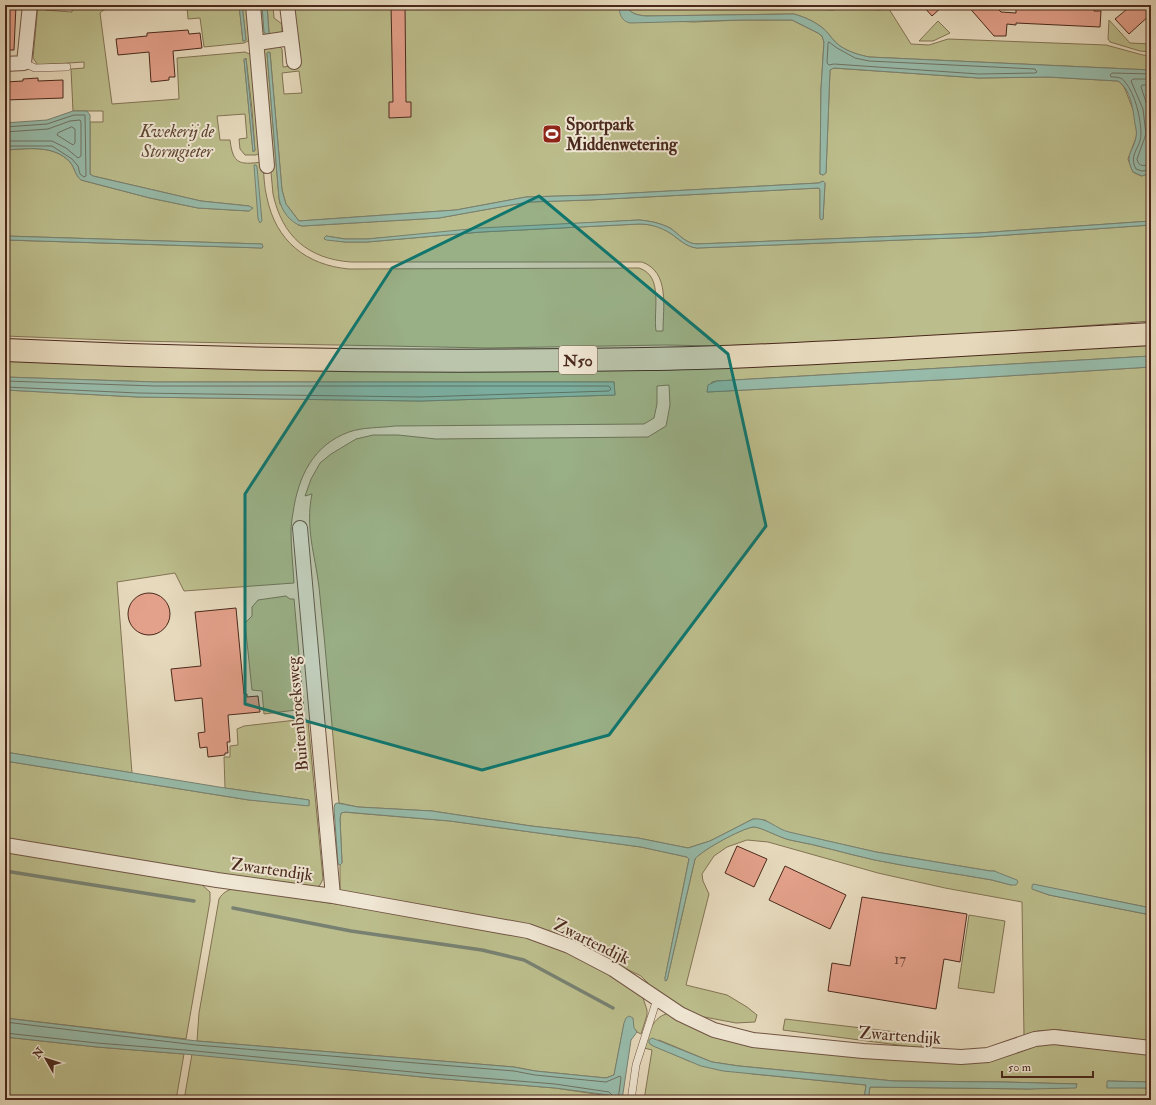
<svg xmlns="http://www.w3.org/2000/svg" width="1156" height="1105" font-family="'IM FELL Double Pica',serif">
<rect width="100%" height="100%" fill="#e6d9bc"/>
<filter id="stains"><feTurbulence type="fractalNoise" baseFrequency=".005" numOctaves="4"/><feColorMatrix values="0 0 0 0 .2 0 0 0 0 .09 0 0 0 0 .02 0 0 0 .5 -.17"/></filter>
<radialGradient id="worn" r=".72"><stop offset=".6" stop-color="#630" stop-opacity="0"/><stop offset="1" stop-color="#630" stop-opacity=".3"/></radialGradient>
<path fill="#bcbd8c" stroke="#837354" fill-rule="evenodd" d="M38 5H45V10L72 12V5H133C123 6 106 6 100 13L112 104 179 99 177 58 245 52 254 56 262 152 256 155H245L240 149 239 139 247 138 245 114 217 116 220 140H230C233 164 239 165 262 162L263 164C264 175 264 187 267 198 276 241 306 265 349 269L639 268C664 276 653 310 656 331H663C663 307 670 272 642 262H351C308 259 282 236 273 194L260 52 261 48 279 46 282 49 283 67 300 65 299 43 292 5H623L626 19 694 22 741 20H792L818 33 822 36 824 42 821 89 820 174 823 175 826 173 830 70 833 68 979 78 1048 77 1118 81 1122 84 1125 89 1134 112 1137 135 1128 159 1133 172 1141 176 1151 173V221L978 233 697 244C686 244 679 234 670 228 660 223 650 221 639 220L514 227 367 239H345L326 236 324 239 345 242H367L481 232 639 224C650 224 660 226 670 233 679 239 686 247 697 248L979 237 1151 225V321L941 336 851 341 718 346 665 345 489 348 134 341 5 336V240L262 248 263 247 262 244 5 236V150C27 149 53 144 70 162 75 168 75 175 81 180L150 198 198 208 249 211V206L201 201 93 176 90 174V122H103V111H73L71 69 84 68V62L38 65 33 58ZM270 52 282 190 286 204 299 221 456 210 526 197 595 195 819 183 823 181 825 183 823 219 820 218V190L819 188 589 200 528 202 439 218 302 226 298 225 280 204 279 198 267 53ZM246 58 252 109 255 151H253L244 60ZM299 71 302 93 284 94 282 73Z
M187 5H239L243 41 246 40 242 5H249L250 40 244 43 204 47 200 18 188 19Z
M256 5H262L265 33 267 35 269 33 267 5H273L274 18 282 24V32L262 37Z
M626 5H749L750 6 834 10 839 5H872L877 10 889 9 911 44 929 45 948 39 1106 45 1143 55 1151 56V70L869 57C859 55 849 52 840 46 834 42 830 35 825 30 816 22 804 17 794 14L646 16C637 15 630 14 626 5Z
M1109 20 1130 43 1151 44V52L1140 51 1110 42 1108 39Z
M938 21 950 33 933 41H919Z
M1151 341V356L717 381 712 382 707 392 958 379 1151 367V908L1061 890H1035L1049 895 1151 915V1043L1060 1030 1038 1031 1024 1037 1022 902 945 888 878 873 768 842 747 840 727 847 714 856 702 874 703 881 709 894 686 985 727 995 747 1007 757 1015 755 1022 736 1023 699 1016 660 995 641 976 600 956 562 938 357 898 340 890V865L342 863 340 819 341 813 343 812 450 821 641 847 687 857 689 859 665 978 666 981 667 980 695 859C702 850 740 829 753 827 760 826 780 838 790 840 819 845 847 854 875 860 914 868 953 873 992 880L1011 885 995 871H990L876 852 782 831 765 820 753 819 710 841 688 848 638 838 531 826 432 811 358 807 339 803C332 731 327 659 319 587 315 554 305 528 312 494L305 496 311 479 320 463 331 454 356 439 373 435H398L436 439 648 437 666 426 670 405 669 385 657 386V404L654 418 644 424 395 426C380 428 363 427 349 432 313 445 298 477 293 513 292 519 291 525 291 531 291 548 293 566 294 583L184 591 175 573 117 582 132 773 5 752V390L138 397 420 401 615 395 614 382H155L5 377V356L140 358Z
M286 596 290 599H294L304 709 264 714 262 691 252 690 245 623 252 616V607L258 600Z
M305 719 308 721 323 879 320 885 317 887 306 888 5 838V761L249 800 309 805V800L225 788 224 757H230V746L238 745 237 729 244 726Z
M5 850 201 884 210 892V901L186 1039 5 1018Z
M236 888 533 936 587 960 642 995 647 1010V1015L641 1034 637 1032 634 1028 624 1024 614 1075 606 1078 535 1071 514 1067 197 1041 199 1013 219 899C223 892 228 890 236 888Z
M969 915 1005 921 994 993 958 988Z
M670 1013 699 1027 970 1061 1048 1041 1151 1053V1082L1108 1081 1107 1087 1151 1088V1100H868L870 1087 1030 1089 1077 1084 1003 1082 894 1081 739 1066 712 1062 659 1040 650 1044 689 1061 753 1074 866 1085 864 1100H644L652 1050 644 1048C649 1033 652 1016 670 1013Z
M785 1019 922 1035 921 1048 783 1030Z
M5 1037 97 1047 184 1054 176 1100H5Z
M192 1054 433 1078 555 1088 609 1096 608 1100H225L201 1096 200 1100H184Z"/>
<path fill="#97bbaa" stroke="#788171" d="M239 5H242L246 40 244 41H243Z
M262 5H267L269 33 267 35 264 32Z
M618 5H626C630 14 637 15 646 16L794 14C805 17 816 22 825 30 830 35 834 42 840 46 849 52 859 55 869 57L1151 70V173L1142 176 1133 172C1124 154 1133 153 1136 137 1137 133 1136 128 1135 124 1133 110 1131 89 1118 81L1048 77 979 78 834 68 830 70 826 173 823 175 820 174 821 89 824 42 822 36 818 33 792 20H741L630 23C621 21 620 14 618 5Z
M269 52 270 53 282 190 286 204 299 221 456 210 526 197 595 195 819 183 823 181 825 183 823 219 822 220 820 219V190L819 188 589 200 528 202 439 218 302 226C290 223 281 210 279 198L267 53Z
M244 59H246L255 150 253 152Z
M73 111H87L90 115V174L93 176 201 201 249 206 253 208 249 211 198 208 150 198 81 180C75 175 75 168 70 162 53 144 27 149 5 150V123L47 120Z
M254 165H256L257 167 262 221 260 223 258 219Z
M639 220C650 221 660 223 670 228 679 234 686 244 697 244L978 233 1151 221V225L979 237 697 248C686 247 679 239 670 233 660 227 650 224 639 224L481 232 367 242H345L326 240 324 238 326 236 345 239H367L480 228Z
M5 236 262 244 263 247 262 248 7 240H5Z
M1151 356V367L958 379 707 392 708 385 717 381Z
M5 377 155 382H614L615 395 420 401 138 397 5 390Z
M5 752 225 788 309 800V806L249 800 18 763 5 761Z
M337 803 358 807 432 811 531 826 638 838 688 848 710 841 753 819C767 817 776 829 789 832L876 852 990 871H994L1017 880 1018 882 1016 885H1011L992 880C953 873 914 868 875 860 847 854 819 845 790 840 780 838 759 826 753 827 741 829 702 850 695 859L667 980 665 981V978L689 859 687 857 641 847 450 821 345 812 341 813 340 819 342 863 340 865 338 864 334 808 335 804Z
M1033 884 1151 908V915L1049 895 1032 889V886Z
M629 1016 633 1018 634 1028 637 1032 631 1040 622 1100H608L609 1095 555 1088 433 1078 184 1054 97 1047 5 1037V1018L197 1041 514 1067 535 1071 606 1078 614 1075 624 1023 626 1018Z
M652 1038 712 1062 739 1066 894 1081 1003 1082 1077 1084 1076 1088 1030 1089 870 1087 868 1100H864L866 1085 723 1071 701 1066 653 1046 649 1043V1040Z
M1107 1081 1151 1082V1088H1107Z"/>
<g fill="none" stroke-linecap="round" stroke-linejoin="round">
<path stroke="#707263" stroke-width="1" d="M829 42 837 48 855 58 869 61 1035 69 1037 72 1035 73 979 74 834 64 829 65 827 63 828 44Z
M1151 74 1112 73 1110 75 1111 77C1117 77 1122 77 1125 82 1135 93 1141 119 1141 134 1141 148 1128 154 1136 169L1142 171 1151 170
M1151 79H1133L1131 81 1143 109 1146 134 1137 159C1139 168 1144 165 1151 165
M1151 85H1142L1141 87 1148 108 1151 129
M5 127 47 124 74 115H85L86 176 84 177 80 174 78 166 72 159 52 146H5
M72 127 75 129V143L73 145 57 135 58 133Z
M5 132 48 129 70 121 80 120 81 122V156L78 158 66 148 52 141H5
M5 381 155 386H609L611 389 609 391 420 397 138 393 5 387
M5 1022 196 1045 514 1071 535 1075 606 1082 620 1076 621 1078 618 1100
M5 1033 97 1043 185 1050 433 1074 555 1084 609 1092 612 1095V1100"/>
<path stroke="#788171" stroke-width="3.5" d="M5 871 194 901
M233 908 351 931 482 950 524 960 613 1008"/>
</g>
<path fill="#e3a08a" stroke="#4a291c" d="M5 5H16L14 50H5Z
M391 5H405L406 102H411V117L389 118V102H393Z
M922 5H944L932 16Z
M967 5H994L1001 12 1016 13V8H1023L1024 5 1094 6V11H1101L1100 27 1016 23V25L1007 24 1006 36H994Z
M1132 5H1151V14L1129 34 1115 19Z
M188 30 189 34 200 33 202 48 173 51 175 77H169V80L151 82 149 52 118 55 116 39 147 36V33Z
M38 78V81L63 80V98L5 100V82L23 81V79Z
M128 614a21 21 0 1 1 42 0a21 21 0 1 1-42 0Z
M236 608 244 694H247V697L258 696 260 712 228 715 230 742H227L228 753H225V755L208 757 207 747 200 748 198 733 205 732 202 698 175 701 171 669 201 666 195 612Z
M737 846 767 859 754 887 725 873Z
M785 866 846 895 830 929 769 900Z
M862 897 967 914 960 962 944 959 936 1009 828 991 832 963 850 966Z"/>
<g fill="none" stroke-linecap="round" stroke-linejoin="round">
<defs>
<path id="lane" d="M24 63 35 68 67 67
M631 1100 636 1065 657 999"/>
<path id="street" d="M253 5 267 166
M287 5 294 62
M257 43 291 38
M5 64 24 63 30 5
M300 528 333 896
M5 845 217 880 333 896 528 931 569 946 613 969 680 1014 714 1030 753 1040 863 1051 961 1057 988 1055 1035 1039 1054 1037 1151 1048"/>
<path id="highway" d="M5 350C218 360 431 363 645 359 733 358 821 353 909 348 990 343 1070 339 1151 334"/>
</defs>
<use href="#lane" stroke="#715544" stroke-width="8"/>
<use href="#street" stroke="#715544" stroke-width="16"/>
<use href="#highway" stroke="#4a291c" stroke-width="24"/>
<use href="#lane" stroke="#efe6d3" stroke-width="7"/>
<use href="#street" stroke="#efe6d3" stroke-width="14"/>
<use href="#highway" stroke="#e6d9bc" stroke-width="22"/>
</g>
<path fill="#0f766e" fill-opacity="0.2" stroke="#0f766e" stroke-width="3" stroke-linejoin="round" d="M539 196 728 354 766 526 609 735 482 770 245 704V494L392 268Z"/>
<defs>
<symbol id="stadium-square" viewBox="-11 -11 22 22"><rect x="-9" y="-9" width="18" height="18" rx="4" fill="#8f2418" stroke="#efe6d3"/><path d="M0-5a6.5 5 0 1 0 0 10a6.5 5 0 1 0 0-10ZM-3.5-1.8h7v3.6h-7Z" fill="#fff"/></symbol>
</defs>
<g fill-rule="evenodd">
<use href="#stadium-square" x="541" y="123" width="22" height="22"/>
</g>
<g text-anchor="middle" stroke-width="4" stroke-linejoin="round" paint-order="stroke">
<g font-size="15" fill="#704738">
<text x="900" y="964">17</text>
</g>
<rect fill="#efe6d3" stroke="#7c6253" stroke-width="1" x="559" y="346" width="38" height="28" rx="3"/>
<g font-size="16" font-weight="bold" fill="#4a291c">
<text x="578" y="366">N50</text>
</g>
<g font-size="17" font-weight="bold" fill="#4a291c" stroke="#efe6d3" text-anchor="start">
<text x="566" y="130">Sportpark<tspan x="566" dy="20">Middenwetering</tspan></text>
</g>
<g font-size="17" font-style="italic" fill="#614732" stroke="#efe6d3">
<text x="177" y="137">Kwekerij de<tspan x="177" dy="20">Stormgieter</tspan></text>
</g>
<g font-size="17" fill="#4a291c" stroke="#efe6d3">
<text transform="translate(297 714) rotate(-95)" y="6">Buitenbroeksweg</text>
<text transform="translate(272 869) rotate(8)" y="6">Zwartendijk</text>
<text transform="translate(592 941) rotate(26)" y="6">Zwartendijk</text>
<text transform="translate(900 1035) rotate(4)" y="6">Zwartendijk</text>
</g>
</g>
<rect width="1156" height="1105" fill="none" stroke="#e6d9bc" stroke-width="20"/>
<rect x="6" y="6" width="1144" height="1093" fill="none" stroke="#4a291c" stroke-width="2"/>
<rect x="10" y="10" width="1136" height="1085" fill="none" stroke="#4a291c"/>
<g transform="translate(46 1059) rotate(309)" stroke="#efe6d3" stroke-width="3" paint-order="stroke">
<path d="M0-3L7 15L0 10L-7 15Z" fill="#4a291c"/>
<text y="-6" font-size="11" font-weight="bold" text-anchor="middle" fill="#4a291c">N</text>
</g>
<path d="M1002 1071v6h91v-6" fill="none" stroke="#4a291c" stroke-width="2"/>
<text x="1008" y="1071" font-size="12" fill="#4a291c" stroke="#efe6d3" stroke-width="3" paint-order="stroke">50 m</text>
<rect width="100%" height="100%" filter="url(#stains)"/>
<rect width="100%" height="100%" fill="url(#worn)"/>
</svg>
